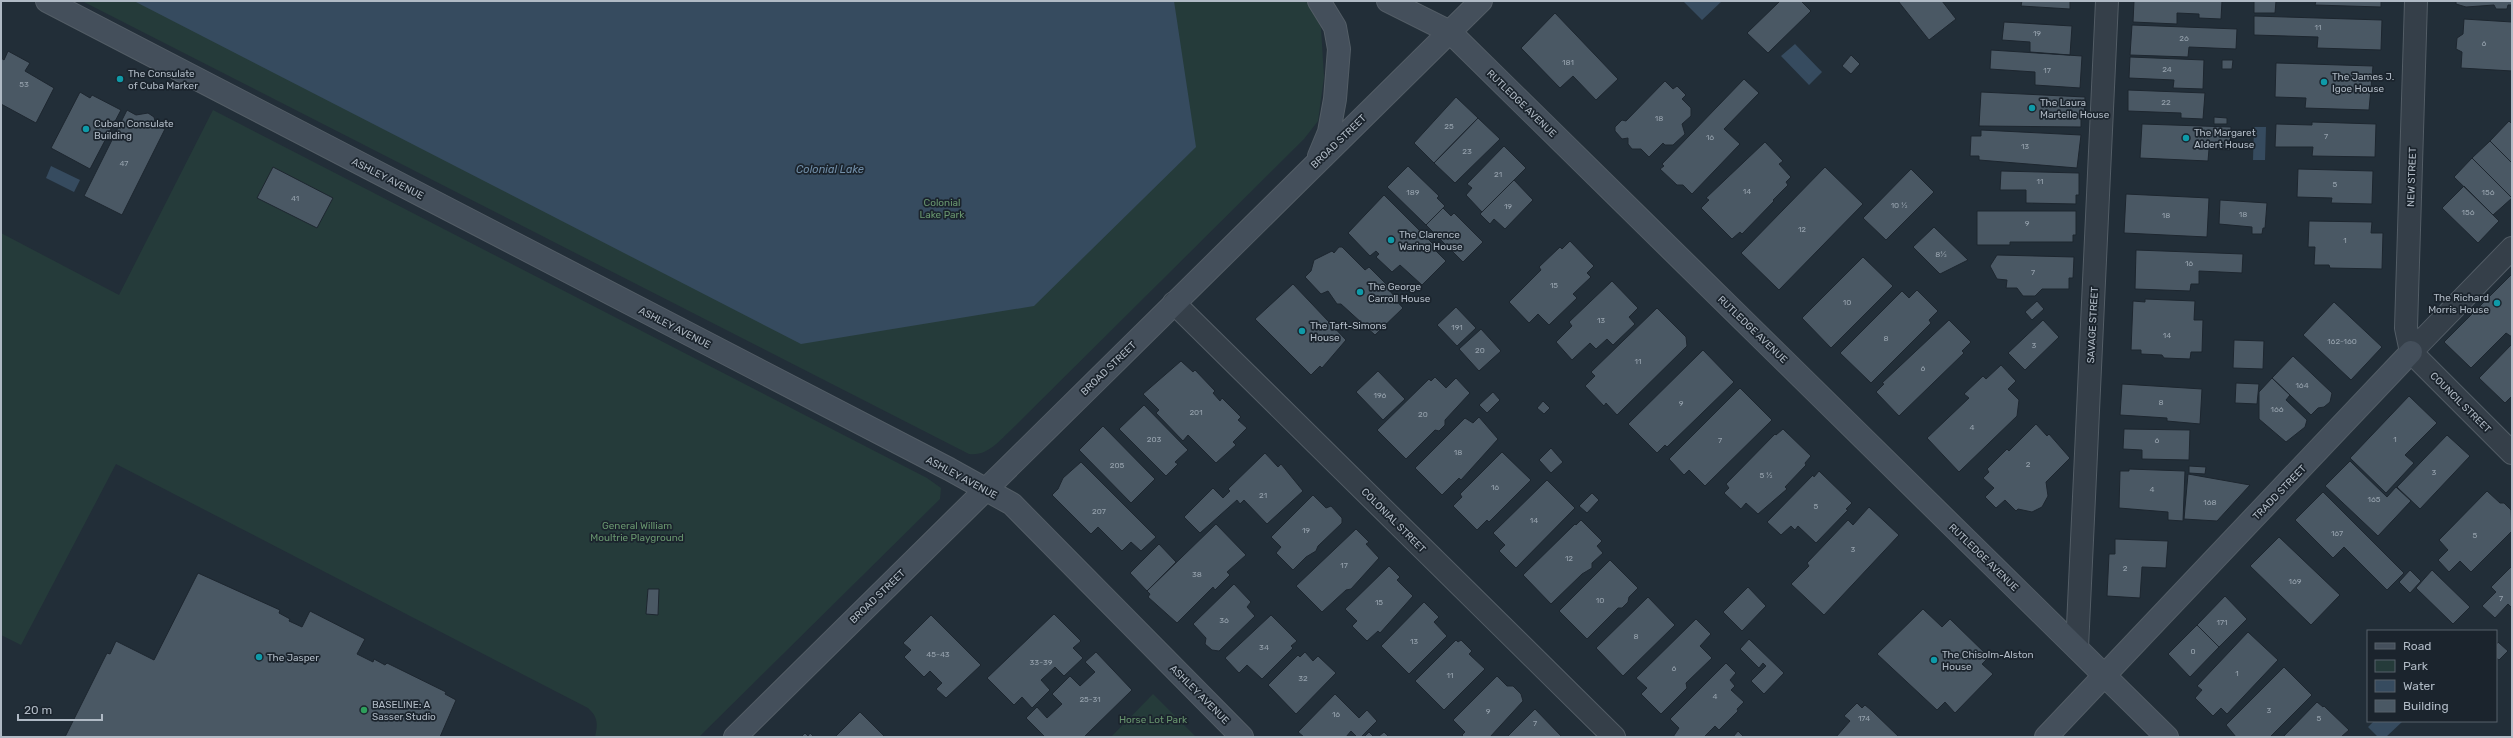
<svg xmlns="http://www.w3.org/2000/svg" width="2513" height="738" font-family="Rubik,sans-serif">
<rect width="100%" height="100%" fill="#222e38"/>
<path fill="#253b3a" d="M82 1H1308L1321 28 1324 77 1318 121 1304 139 1015 426C1002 438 988 457 969 454Z
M213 110 927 478 941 488 940 499 699 737H595C598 724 598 717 588 708L116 464 21 645 1 635V233L119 295Z
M1153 694 1196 737H1111Z"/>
<path fill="#364b5f" d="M134 1H1174L1196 147 1034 306 801 344Z
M1683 1H1722L1702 20Z
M1795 44 1822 72 1809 85 1781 56Z
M2254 127H2266L2265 160H2253Z
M51 166 80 180 74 192 46 178Z
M2374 721H2403L2386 737H2378L2368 727Z"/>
<path fill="#4a5864" stroke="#1d262f" d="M1780 1H1801L1811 11 1768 53 1747 33Z
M1898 1H1942L1956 19 1929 40Z
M2022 1H2070V9L2021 6Z
M2134 1H2222L2221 19 2199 18V14L2177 13V24L2133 22Z
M2254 1H2276L2275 13H2254Z
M2316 1H2381V7L2315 5Z
M2456 1H2512V5H2508L2507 9H2496L2494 5 2466 7 2456 4Z
M1555 13 1618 79 1596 100 1573 76 1560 88 1521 48Z
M2254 16 2382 20 2381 50 2317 48 2318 37 2254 35Z
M2464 19 2512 22V71L2461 68 2462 52 2456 49 2457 38 2463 34Z
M2004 22 2072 26 2070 55 2030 52V42L2002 40Z
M2132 25 2237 29 2236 49 2189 47 2188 57 2130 55Z
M1991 50 2082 56 2080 88 2035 85V72L1990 69Z
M8 51 30 63 25 71 54 88 36 123 1 104V58L4 60Z
M1851 55 1860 64 1851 74 1842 66Z
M2130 57 2204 60 2203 89 2173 88 2174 80 2129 78Z
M2222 60H2233L2232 69H2222Z
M2276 63 2373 66 2369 110 2305 108 2306 98 2275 97Z
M1744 79 1759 93 1724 129 1740 144 1692 194 1683 185H1677L1660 169 1664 166 1662 164Z
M1665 81 1673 89 1677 86 1686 95 1682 99 1691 108V116L1682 124 1685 134 1673 145H1665L1663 143 1649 157 1641 149H1632L1628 144V138L1622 139 1615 131V127L1622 120 1626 121Z
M2128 90 2205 93 2203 119 2181 118V113L2128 111Z
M80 92 90 98 92 95 121 110 90 169 51 148Z
M1981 92 2085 97 2084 119H2081V127L1979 126Z
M1456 97 1478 118 1434 163 1414 143Z
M127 110 136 115 148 113 154 117 156 125 165 129 122 215 84 196Z
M2214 117 2227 118V124H2214Z
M1478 118 1500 139 1455 183 1434 163Z
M2509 121 2512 124V163L2490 141Z
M2312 122 2376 124 2375 157 2312 156 2313 147H2275L2276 124 2312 125Z
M2142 124 2231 127 2230 150 2209 149 2208 161 2140 158Z
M1981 130 2081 135 2077 168 1979 160V156H1970L1971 136H1981Z
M2490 141 2512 163V198L2472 158Z
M1765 142 1783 161 1779 164 1791 177 1786 182 1788 185 1773 200 1774 201 1742 234 1740 232 1732 239 1701 208 1709 200 1706 198Z
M1504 146 1526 168 1482 212 1466 195 1472 188 1467 184Z
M2472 158 2512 198 2493 215 2454 177Z
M1408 166 1439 196 1437 198 1445 206 1426 225 1387 187Z
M273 167 333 198 317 228 257 198Z
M1825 167 1863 204 1779 290 1741 253Z
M1911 169 1934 192 1886 240 1863 218Z
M2298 169 2373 171 2372 204 2331 203 2332 198 2297 197Z
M2001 171 2079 173V195H2076V204L2026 203V190H2000Z
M1514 180 1533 200 1505 229 1494 219 1490 224 1480 214Z
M2464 186 2499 221 2478 243 2442 208Z
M2126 194 2209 198 2207 237 2124 233Z
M1384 195 1435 246 1433 248 1446 261 1422 285 1400 265 1392 272 1376 257 1379 254 1376 251 1370 256 1348 233Z
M2220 200 2267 203 2265 228H2263L2262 234H2252V227L2219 224Z
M1443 208 1451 216 1454 213 1483 242 1463 262 1426 225Z
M1977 211H2076V235H2073V242H2010V245H1977Z
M2309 221 2372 222 2371 233H2383L2382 269 2330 268 2329 265H2314L2315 247H2308Z
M1934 227 1968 260 1940 274 1913 247Z
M1570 241 1594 266 1587 273 1591 277 1573 294 1577 298 1549 325 1538 314 1529 323 1509 302 1541 270 1539 267 1560 247 1562 249Z
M1339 247H1342L1365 270 1369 267 1391 289 1389 290 1395 297 1394 298 1403 308 1375 335 1341 304H1337L1328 291 1321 294 1305 277 1311 271 1314 260 1332 251 1334 253Z
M2136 250 2243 254 2242 273 2199 271V284H2191L2190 291 2135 289Z
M1997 255 2074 257 2073 278H2069V289H2042L2035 296H2023L2017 288H2006L2007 280 1997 279 1990 266Z
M1863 257 1893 286 1831 348 1802 318Z
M2512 274V337L2506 333 2471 368 2444 342Z
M1612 281 1638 308 1629 317 1635 324 1613 345 1607 339 1596 349 1590 343 1572 360 1556 342 1572 326 1569 322Z
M1293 284 1346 340 1322 368 1320 366 1311 375 1255 319Z
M1917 290 1938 311 1929 320 1931 323 1871 383 1840 353 1902 291 1909 298Z
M2145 299 2195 301 2194 320H2203L2202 352H2191L2190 359 2164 358 2162 355 2141 354V350H2131L2133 301 2145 302Z
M2037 301 2044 309 2032 320 2025 312Z
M2334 302 2382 347 2351 380 2303 335Z
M1456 307 1476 328 1457 346 1437 325Z
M1657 308 1686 337 1687 346 1617 415 1606 403 1604 406 1585 386 1595 376 1591 372Z
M1949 320 1971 342 1962 351 1964 353 1899 416 1876 392 1884 384 1882 383Z
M2043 320 2059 337 2025 370 2008 353Z
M1481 329 1501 351 1479 371 1459 349Z
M2234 340 2264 341 2263 369 2233 368Z
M2512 344V396L2505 403 2479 378Z
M1703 350 1734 382 1667 447 1665 445 1657 453 1628 424Z
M2293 356 2332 393 2330 402 2324 407 2318 408 2311 415 2272 378Z
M1181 361 1193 372 1195 370 1215 391 1213 393 1220 401 1222 398 1241 417 1238 420 1247 428 1233 442 1236 445 1216 463 1188 435 1183 441 1156 413 1159 410 1143 394Z
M2001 365 2016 381 2008 389 2019 400 2017 416 1959 472 1927 438 1969 398 1964 394 1983 376 1986 379Z
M1378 371 1405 399 1383 420 1356 392Z
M1435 377 1446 388 1456 378 1470 393 1445 420V425L1439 431 1435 430 1406 459 1377 430 1429 379 1431 381Z
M2272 378 2290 395 2286 400 2307 420 2305 427 2286 442 2259 419V392Z
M2236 383 2259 384 2257 404 2235 403Z
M2122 384 2202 389 2200 424 2167 421V418L2120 415Z
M1740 388 1772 420 1705 486 1689 470 1684 475 1669 459Z
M1493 392 1500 400 1487 413 1479 405Z
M2409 396 2437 423 2405 455 2414 463 2386 493 2350 458Z
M1543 401 1550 408 1544 414 1537 408Z
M1144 405 1188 450 1175 462 1178 464 1166 476 1119 429Z
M1479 417 1498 439 1461 480 1459 478 1442 495 1415 468 1465 418 1473 423Z
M2036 424 2047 436 2049 434 2070 458 2046 482 2048 496 2042 507 2032 512 2018 509 2016 511 2005 500 1996 508 1985 497 1994 488 1983 478 1989 472 1987 469 2007 449 2009 451Z
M1103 426 1155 479 1131 503 1079 450Z
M1783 429 1811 456 1805 463 1806 465 1785 487 1787 489 1758 514 1746 503 1741 509 1724 493 1729 488 1726 484 1775 434 1776 435Z
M2124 429 2190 430 2189 460 2142 459V450L2123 449Z
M2447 435 2470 456 2420 509 2397 487Z
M1551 448 1563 462 1551 473 1539 460Z
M1502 452 1531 480 1489 522 1487 520 1477 530 1453 506 1462 497 1460 494Z
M1265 453 1278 467 1281 464 1303 491 1267 524 1244 500 1240 504 1237 500 1200 533 1184 517 1213 488 1223 498 1230 491 1228 489Z
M2350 461 2387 497 2396 487 2411 501 2378 536 2325 486Z
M1081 462 1156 537 1141 551 1131 542 1122 551 1098 527 1091 534 1052 495 1058 489 1063 478Z
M2189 466 2206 467 2205 474 2189 473Z
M2129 469 2185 471 2183 521 2168 520V512L2119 508 2120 471H2129Z
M1819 471 1852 503 1846 509 1848 510 1816 543 1798 526 1795 530 1791 526 1781 535 1767 522 1813 475 1814 477Z
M2188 474 2250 485 2217 521 2184 519Z
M1547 480 1575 508 1516 568 1499 551 1505 545 1493 533Z
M2487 491 2500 503H2504L2511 510 2512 531 2471 572 2460 561 2449 572 2438 560 2448 550 2439 540Z
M2323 492 2404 573 2387 590 2344 547 2333 558 2295 520Z
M1592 493 1599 500 1587 513 1579 506Z
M1313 495 1326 508 1331 506 1342 518V523L1318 546 1316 551 1306 557 1293 570 1276 553 1281 547 1271 537Z
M1869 507 1899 535 1824 615 1791 584 1809 566 1807 563 1848 520 1853 525Z
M1581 520 1602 541 1597 546 1603 553 1592 563V568L1582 574 1551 604 1523 575 1575 524 1576 525Z
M1216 524 1246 555 1227 572 1230 575 1215 590 1213 587 1177 623 1148 597 1150 594 1147 591Z
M1356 529 1369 542 1366 544 1379 558 1351 589 1346 590 1322 612 1296 586Z
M2279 537 2340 595 2311 625 2250 566Z
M2115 539 2168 541 2166 568 2142 567 2140 598 2107 596 2109 554H2115Z
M1159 544 1176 562 1147 591 1130 573Z
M1610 560 1638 588 1629 597 1628 602 1622 608H1618L1587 639 1559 611Z
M1389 566 1400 577 1397 580 1413 596 1380 633 1378 631 1367 641 1352 626 1357 621 1345 609Z
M2512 566V608L2508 604 2495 618 2482 606 2496 592 2491 587Z
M2410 570 2421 581 2410 593 2399 582Z
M2432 570 2470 607 2453 624 2416 588Z
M198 573 280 610 279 613 290 619 289 621 302 627 310 611 365 639 357 654 373 662 374 659 385 665 387 663 446 692 445 694 456 700 440 737H65L107 653 110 654 116 641 154 660Z
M1234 584 1251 602 1247 607 1255 616 1219 651 1212 650 1205 644 1206 638 1193 624Z
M1748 587 1766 606 1742 631 1723 612Z
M648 589H659L658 615 646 614Z
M2225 596 2247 619 2219 647 2197 625Z
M1648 597 1675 625 1623 676 1596 648Z
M1424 602 1439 617 1434 622 1447 636 1409 674 1381 646Z
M1923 609 1942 627 1950 619 1989 657 1982 664 1993 674 1955 713 1945 702 1937 710 1877 654Z
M1054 614 1081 641 1073 648 1083 658 1064 676 1055 667 1041 680 1050 690 1032 708 1022 697 1014 705 987 678Z
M931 615 981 665 946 698 936 689 942 683 930 671 924 677 904 657 911 650 903 643Z
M1271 615 1297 641 1291 646 1293 648 1262 679 1247 665 1239 673 1225 658Z
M1696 619 1711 634 1700 646 1712 658 1686 683 1687 688 1661 714 1641 694 1647 688 1636 678Z
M2197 625 2219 647 2190 677 2168 654Z
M2248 632 2278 660 2227 714 2221 708 2213 716 2195 698 2202 690 2197 686Z
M1749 639 1784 673 1764 694 1751 681 1766 666 1763 663 1759 668 1740 649Z
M1456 640 1458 642 1461 640 1472 651 1469 654 1485 669 1444 710 1415 681Z
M2498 642 2508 651 2499 660 2496 658V645Z
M1096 652 1132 690 1084 737H1045L1026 718 1037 707 1047 718 1062 704 1052 694 1070 676 1080 686 1095 672 1085 662Z
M1305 652 1313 661 1318 656 1336 673 1296 714 1268 685 1298 655 1300 657Z
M1726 663 1736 673 1730 680 1735 686 1731 690 1744 702 1737 709 1738 711 1719 730 1715 726 1704 737H1673L1679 728 1670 719Z
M2284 667 2312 695 2270 737H2236L2226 725Z
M1497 676 1507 686H1513L1521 694 1523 701 1490 737H1464L1462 735 1465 732 1453 720Z
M1335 694 1359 718 1367 710 1377 721 1361 737H1357L1351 731 1346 737H1304L1298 732Z
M2317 702 2323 707 2324 706 2349 730 2341 737H2283Z
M1857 703 1862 708 1865 705 1871 710 1899 737H1836L1850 721 1844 716Z
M1535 709 1562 737H1507Z
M860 712 885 737H835Z
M1738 731 1744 737H1733Z
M1369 732 1374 737H1364Z
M1384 732 1389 737H1378Z
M805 733 808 736 810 733 814 737H801Z"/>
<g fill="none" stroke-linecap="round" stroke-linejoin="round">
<defs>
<path id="street" d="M1174 303 1614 737
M2411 352 2406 328 2416 1
M2411 352 2512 248
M2411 352 2512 453
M2077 648 2107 1"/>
<path id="secondary" d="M47 1 949 469 1012 504 1242 737
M1319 1 1335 27 1339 49 1335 99 1329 132 1319 156
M1388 1 1450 32 2167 737
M735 737 1481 1
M2046 737 2411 352"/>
</defs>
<use href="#street" stroke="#535d66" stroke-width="24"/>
<use href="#secondary" stroke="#535d66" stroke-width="24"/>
<use href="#street" stroke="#353f49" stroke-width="22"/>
<use href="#secondary" stroke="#444f5b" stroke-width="22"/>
</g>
<g fill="#0f9aa8" stroke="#1b242d" stroke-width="1.5">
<circle cx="120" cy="79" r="4"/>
<circle cx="2324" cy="82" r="4"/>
<circle cx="2032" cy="108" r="4"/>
<circle cx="86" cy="129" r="4"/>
<circle cx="2186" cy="138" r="4"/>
<circle cx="1391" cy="240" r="4"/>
<circle cx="1360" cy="292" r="4"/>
<circle cx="2497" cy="303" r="4"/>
<circle cx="1302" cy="331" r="4"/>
<circle cx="259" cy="657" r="4"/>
<circle cx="1934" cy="660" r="4"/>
</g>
<circle fill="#2e9e5b" stroke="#1b242d" stroke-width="1.5" cx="364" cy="710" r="4"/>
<g text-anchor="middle" stroke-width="3.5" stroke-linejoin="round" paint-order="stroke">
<g font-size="8" fill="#96a2ad">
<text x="2318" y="30">11</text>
<text x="2037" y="36">19</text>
<text x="2184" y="41">26</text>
<text x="2484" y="46">6</text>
<text x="1568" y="65">181</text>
<text x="2167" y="72">24</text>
<text x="2047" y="73">17</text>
<text x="24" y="87">53</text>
<text x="2166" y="105">22</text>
<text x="1659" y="121">18</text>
<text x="1449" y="129">25</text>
<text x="2326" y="139">7</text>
<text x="1710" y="140">16</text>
<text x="2025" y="149">13</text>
<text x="1467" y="154">23</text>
<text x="124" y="166">47</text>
<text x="1498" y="177">21</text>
<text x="2040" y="184">11</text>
<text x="2335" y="187">5</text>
<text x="1747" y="194">14</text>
<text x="1413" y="195">189</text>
<text x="2488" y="195">156</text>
<text x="295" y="201">41</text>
<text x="1899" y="208">10 ½</text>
<text x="1508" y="209">19</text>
<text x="2468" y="215">156</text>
<text x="2243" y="217">18</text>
<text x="2166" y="218">18</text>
<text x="2027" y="226">9</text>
<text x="1802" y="232">12</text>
<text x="2345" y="243">1</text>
<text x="1941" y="257">8½</text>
<text x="2189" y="266">16</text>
<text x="2033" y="275">7</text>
<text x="1554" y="288">15</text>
<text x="1847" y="305">10</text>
<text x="1601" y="323">13</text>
<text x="1457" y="330">191</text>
<text x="2167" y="338">14</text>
<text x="1886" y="341">8</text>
<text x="2342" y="344">162-160</text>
<text x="2034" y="348">3</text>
<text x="1480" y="353">20</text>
<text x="1638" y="364">11</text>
<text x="1923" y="371">6</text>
<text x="2302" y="388">164</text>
<text x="1380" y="398">196</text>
<text x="2161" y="405">8</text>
<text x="1681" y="406">9</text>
<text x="2277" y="412">166</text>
<text x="1196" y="415">201</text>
<text x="1423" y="417">20</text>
<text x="1972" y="430">4</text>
<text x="1154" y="442">203</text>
<text x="2395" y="442">1</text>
<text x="1720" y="443">7</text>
<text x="2157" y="443">6</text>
<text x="1458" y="455">18</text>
<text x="2028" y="467">2</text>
<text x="1117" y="468">205</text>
<text x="2434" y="475">3</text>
<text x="1766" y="478">5 ½</text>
<text x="1495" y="490">16</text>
<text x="2152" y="492">4</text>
<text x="1263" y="498">21</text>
<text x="2374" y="502">165</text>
<text x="2210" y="505">168</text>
<text x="1816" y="509">5</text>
<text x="1099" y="514">207</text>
<text x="1534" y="523">14</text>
<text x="1306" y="533">19</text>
<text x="2337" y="536">167</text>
<text x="2475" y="538">5</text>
<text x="1853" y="552">3</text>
<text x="1569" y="561">12</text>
<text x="1344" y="568">17</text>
<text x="2125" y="571">2</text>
<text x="1197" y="577">38</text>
<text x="2295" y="584">169</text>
<text x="2501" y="601">7</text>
<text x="1600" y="603">10</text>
<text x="1379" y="605">15</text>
<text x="1224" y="623">36</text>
<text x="2222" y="625">171</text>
<text x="1636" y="639">8</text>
<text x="1414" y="644">13</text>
<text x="1264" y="650">34</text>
<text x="2193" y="654">0</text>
<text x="938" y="657">45-43</text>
<text x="1041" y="665">33-39</text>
<text x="1674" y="671">6</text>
<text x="2237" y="676">1</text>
<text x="1450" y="678">11</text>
<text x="1303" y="681">32</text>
<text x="1715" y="699">4</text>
<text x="1090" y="702">25-31</text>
<text x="2269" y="713">3</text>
<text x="1488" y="714">9</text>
<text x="1336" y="717">16</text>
<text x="1864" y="721">174</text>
<text x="2319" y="721">5</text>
<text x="1535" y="726">7</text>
</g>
<g font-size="10" fill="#b0bac5" stroke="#1b242d" text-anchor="start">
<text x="128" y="77">The Consulate<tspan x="128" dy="12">of Cuba Marker</tspan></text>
<text x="2332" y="80">The James J.<tspan x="2332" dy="12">Igoe House</tspan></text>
<text x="2040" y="106">The Laura<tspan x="2040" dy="12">Martelle House</tspan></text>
<text x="94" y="127">Cuban Consulate<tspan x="94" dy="12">Building</tspan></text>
<text x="2194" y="136">The Margaret<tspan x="2194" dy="12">Aldert House</tspan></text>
<text x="1399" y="238">The Clarence<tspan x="1399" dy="12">Waring House</tspan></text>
<text x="1368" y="290">The George<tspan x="1368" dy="12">Carroll House</tspan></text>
<text x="2489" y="301" text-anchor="end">The Richard<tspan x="2489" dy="12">Morris House</tspan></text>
<text x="1310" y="329">The Taft-Simons<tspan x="1310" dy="12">House</tspan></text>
<text x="1942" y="658">The Chisolm-Alston<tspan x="1942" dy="12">House</tspan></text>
<text x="267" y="661">The Jasper</text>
<text x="372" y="708">BASELINE: A<tspan x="372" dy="12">Sasser Studio</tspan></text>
</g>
<g font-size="10" fill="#b0bac5" stroke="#1b242d">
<text transform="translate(1522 103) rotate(44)" y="4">RUTLEDGE AVENUE</text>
<text transform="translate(1338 141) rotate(-44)" y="4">BROAD STREET</text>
<text transform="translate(2411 177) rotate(-88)" y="4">NEW STREET</text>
<text transform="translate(388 178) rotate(27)" y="4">ASHLEY AVENUE</text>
<text transform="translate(2092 325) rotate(-87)" y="4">SAVAGE STREET</text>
<text transform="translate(675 327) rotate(27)" y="4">ASHLEY AVENUE</text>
<text transform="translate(1753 329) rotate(44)" y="4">RUTLEDGE AVENUE</text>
<text transform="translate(1108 368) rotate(-44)" y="4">BROAD STREET</text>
<text transform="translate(2461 402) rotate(45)" y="4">COUNCIL STREET</text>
<text transform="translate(962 477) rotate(28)" y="4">ASHLEY AVENUE</text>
<text transform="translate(2279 492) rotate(-46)" y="4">TRADD STREET</text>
<text transform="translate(1394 520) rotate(45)" y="4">COLONIAL STREET</text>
<text transform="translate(1984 557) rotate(44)" y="4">RUTLEDGE AVENUE</text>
<text transform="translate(877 596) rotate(-44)" y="4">BROAD STREET</text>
<text transform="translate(1200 694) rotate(45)" y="4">ASHLEY AVENUE</text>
</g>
<g font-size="10" fill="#68956e" stroke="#1b242d">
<text x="942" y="206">Colonial<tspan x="942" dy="12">Lake Park</tspan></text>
<text x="637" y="529">General William<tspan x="637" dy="12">Moultrie Playground</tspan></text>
<text x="1153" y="723">Horse Lot Park</text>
</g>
<g font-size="11" font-style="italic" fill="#718ea8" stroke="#1b242d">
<text x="830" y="173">Colonial Lake</text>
</g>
</g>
<rect width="2513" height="738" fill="none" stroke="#b0bac5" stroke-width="4"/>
<rect x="2367" y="630" width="130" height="92" fill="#1b242d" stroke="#57606a"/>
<rect x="2375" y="643" width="20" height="6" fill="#444f5b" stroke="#57606a"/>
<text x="2403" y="650" font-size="12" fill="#b0bac5">Road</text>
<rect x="2375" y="660" width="20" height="12" fill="#253b3a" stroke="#57606a"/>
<text x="2403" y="670" font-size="12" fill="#b0bac5">Park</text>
<rect x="2375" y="680" width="20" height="12" fill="#364b5f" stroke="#57606a"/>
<text x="2403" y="690" font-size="12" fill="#b0bac5">Water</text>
<rect x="2375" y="700" width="20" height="12" fill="#4a5864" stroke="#57606a"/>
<text x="2403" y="710" font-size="12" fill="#b0bac5">Building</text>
<path d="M18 714v6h84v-6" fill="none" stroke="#b0bac5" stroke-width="2"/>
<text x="24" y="714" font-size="12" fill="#b0bac5" stroke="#1b242d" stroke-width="3" paint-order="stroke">20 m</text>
</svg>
